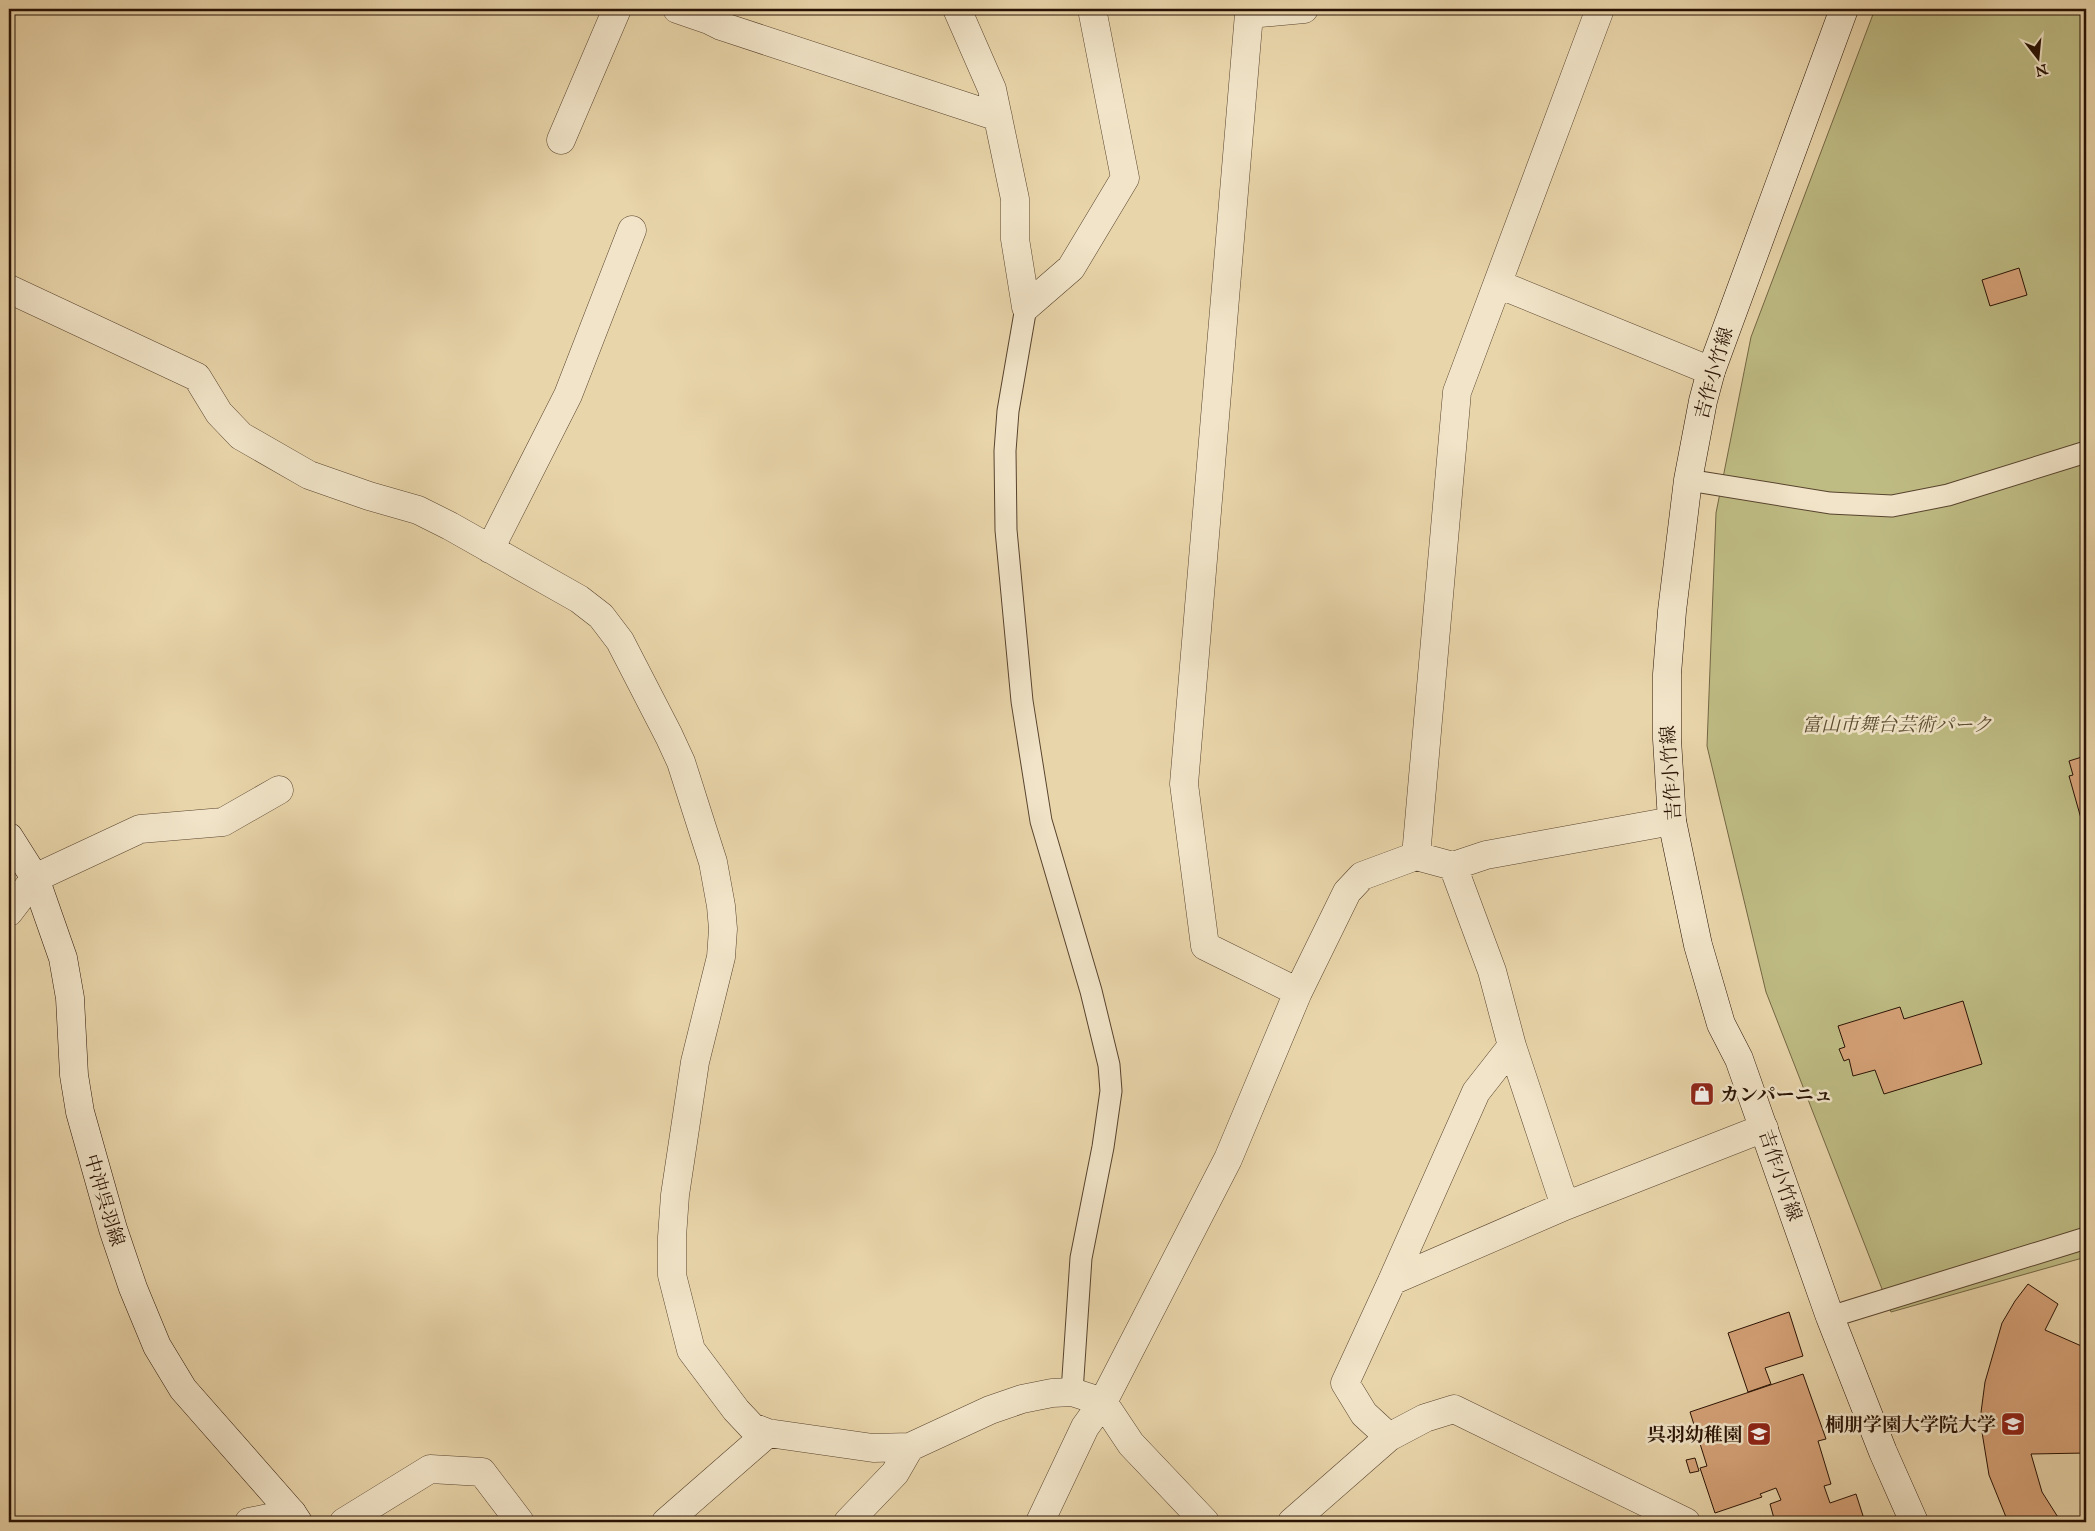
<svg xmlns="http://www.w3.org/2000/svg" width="2095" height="1531" font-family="'IM FELL English','Noto Serif JP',serif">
<rect width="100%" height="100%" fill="#e9d5aa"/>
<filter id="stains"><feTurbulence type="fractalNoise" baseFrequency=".004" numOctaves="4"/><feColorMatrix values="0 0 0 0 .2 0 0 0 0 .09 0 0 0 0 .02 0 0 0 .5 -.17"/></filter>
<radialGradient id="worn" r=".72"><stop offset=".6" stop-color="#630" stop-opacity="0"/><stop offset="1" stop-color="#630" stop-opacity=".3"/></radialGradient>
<path fill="#bebb83" stroke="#736644" d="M1875 9H2086V1257L1891 1312 1766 992 1707 746 1716 513 1751 337Z"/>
<path fill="#d6a278" stroke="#281204" d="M2019 268 2027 295 1990 306 1982 280Z
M2086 753V829H2084L2069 776 2073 775 2069 761 2085 756 2083 754Z
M1963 1001 1982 1064 1884 1094 1875 1070 1853 1076 1849 1059 1844 1061 1839 1049 1845 1047 1838 1026 1900 1007 1904 1019Z
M2028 1284 2058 1304 2045 1330 2086 1348V1453L2031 1454 2042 1492 2061 1522H2008L1989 1475 1980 1420 1985 1382 2002 1323 2015 1301Z
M1789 1312 1803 1356 1765 1368 1771 1384 1748 1392 1728 1333Z
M1803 1374 1826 1439 1818 1441 1831 1484 1824 1486 1830 1503 1856 1494 1865 1522H1775L1770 1504 1781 1500 1776 1488 1760 1494 1762 1497 1715 1513 1700 1468 1707 1466 1690 1412Z
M1695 1458 1699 1471 1690 1473 1686 1460Z"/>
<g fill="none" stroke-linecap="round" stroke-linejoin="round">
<defs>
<path id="service" d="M1026 307 1008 411 1005 451 1006 530 1022 701 1041 821 1091 991 1109 1065 1111 1091 1103 1147 1081 1258 1072 1392
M1688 480 1830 503 1892 506 1948 495 2086 452
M1830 1317 2086 1238"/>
<path id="minor" d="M677 9 709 20 721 26 998 117
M957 9 992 89 1015 199V239L1026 307
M561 140 617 9
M1498 284 1711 371
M9 289 197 377 219 413 241 436 309 475 369 496 418 510 450 526 579 599 601 616 620 641 669 736 681 762 713 862 721 906 723 929 721 957 695 1062 675 1195 672 1237V1275L691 1350 736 1410 752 1427 768 1433 873 1448 910 1447 990 1410 1022 1399 1052 1393 1072 1392 1103 1402 1131 1444 1205 1522
M1026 307 1071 268 1125 178 1092 9
M490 549 568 395 632 230
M1416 856 1457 392 1600 9
M9 912 35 878 140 829 223 822 279 790
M1298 992 1205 946 1184 784 1249 14 1304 9
M1512 1046 1565 1206
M1392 1281 1565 1206 1764 1128
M1389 1437 1364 1414 1345 1383 1392 1281 1476 1092 1512 1046 1492 971 1453 866
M249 1522 292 1513
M344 1522 430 1469 482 1472 520 1522
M666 1522 768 1433
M848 1522 895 1473 910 1447
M1040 1522 1085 1427 1103 1402 1228 1159 1298 992 1347 892 1362 876 1416 856 1453 866 1486 855 1672 821
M1292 1522 1389 1437 1425 1418 1454 1409 1686 1522"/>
<path id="secondary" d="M1844 9 1711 371 1703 401 1688 480 1672 611 1667 674V739L1672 821 1698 945 1721 1024 1739 1059 1830 1317 1883 1452 1914 1522
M9 837 35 878 63 958 70 998 74 1075 80 1112 113 1229 133 1288 157 1346 183 1389 292 1513 298 1522"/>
</defs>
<use href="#service" stroke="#58432e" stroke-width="23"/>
<use href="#minor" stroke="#58432e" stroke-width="29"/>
<use href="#secondary" stroke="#281204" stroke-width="29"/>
<use href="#service" stroke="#f1e4c8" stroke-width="21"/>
<use href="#minor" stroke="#f1e4c8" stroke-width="28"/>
<use href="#secondary" stroke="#f1e4c8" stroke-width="28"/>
</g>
<defs>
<symbol id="shop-square" viewBox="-11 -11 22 22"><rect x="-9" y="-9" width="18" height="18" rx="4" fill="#8f2418" stroke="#f1e4c8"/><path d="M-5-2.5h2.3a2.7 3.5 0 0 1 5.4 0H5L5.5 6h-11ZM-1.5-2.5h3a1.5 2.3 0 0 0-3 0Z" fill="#fff"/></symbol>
<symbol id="university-square" viewBox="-11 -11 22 22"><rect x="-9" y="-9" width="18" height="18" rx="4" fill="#8f2418" stroke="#f1e4c8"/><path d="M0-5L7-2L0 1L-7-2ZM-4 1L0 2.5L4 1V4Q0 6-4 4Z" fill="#fff"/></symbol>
<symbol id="school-square" viewBox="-11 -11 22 22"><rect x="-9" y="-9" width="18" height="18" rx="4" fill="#8f2418" stroke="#f1e4c8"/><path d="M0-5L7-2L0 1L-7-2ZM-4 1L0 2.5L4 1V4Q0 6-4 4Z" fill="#fff"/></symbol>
</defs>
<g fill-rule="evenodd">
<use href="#shop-square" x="1688" y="1080" width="28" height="28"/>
<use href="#university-square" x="1999" y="1410" width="28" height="28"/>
<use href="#school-square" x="1745" y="1420" width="28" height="28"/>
</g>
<g text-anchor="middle" stroke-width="5" stroke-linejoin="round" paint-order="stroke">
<g font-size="19" fill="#281204" stroke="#f1e4c8">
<text transform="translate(1713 373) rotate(-74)" y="7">吉作小竹線</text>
<text transform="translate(1670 773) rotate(-94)" y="7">吉作小竹線</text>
<text transform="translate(1781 1175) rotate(71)" y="7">吉作小竹線</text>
<text transform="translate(105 1200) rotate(73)" y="7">中沖呉羽線</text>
</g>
<g font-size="19" font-style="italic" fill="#5c4d30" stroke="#f1e4c8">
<text x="1897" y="731">富山市舞台芸術パーク</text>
</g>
<g font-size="19" font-weight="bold" fill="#281204" stroke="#f1e4c8" text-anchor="end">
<text x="1720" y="1101" text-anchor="start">カンパーニュ</text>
<text x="1996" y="1431">桐朋学園大学院大学</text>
<text x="1742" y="1441">呉羽幼稚園</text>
</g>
</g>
<rect width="2095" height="1531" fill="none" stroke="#e9d5aa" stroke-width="30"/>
<rect x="10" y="10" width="2075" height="1511" fill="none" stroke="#281204" stroke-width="2.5"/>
<rect x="15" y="15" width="2065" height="1501" fill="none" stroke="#281204"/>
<g transform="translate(2038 58) rotate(164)" stroke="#f1e4c8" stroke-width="4" paint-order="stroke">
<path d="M0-4L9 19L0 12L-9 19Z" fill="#281204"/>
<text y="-8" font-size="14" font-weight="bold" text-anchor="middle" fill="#281204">N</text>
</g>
<rect width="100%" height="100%" filter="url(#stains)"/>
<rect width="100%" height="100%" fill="url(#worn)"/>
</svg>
